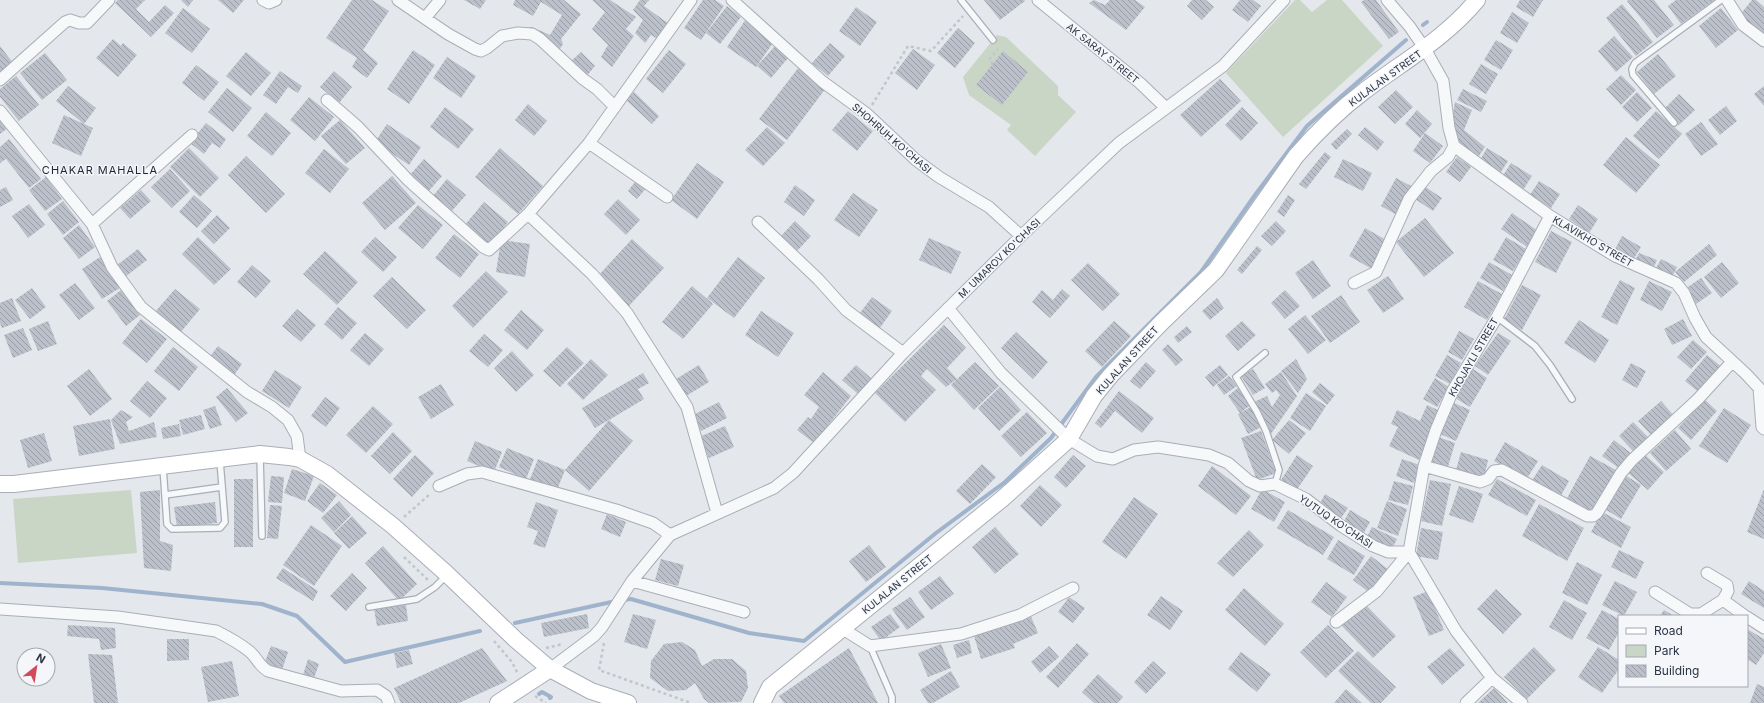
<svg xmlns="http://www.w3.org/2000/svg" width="1764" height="703" font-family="Inter,sans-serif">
<defs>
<pattern id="building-back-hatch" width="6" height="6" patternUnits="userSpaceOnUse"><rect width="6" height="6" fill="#bbc0ca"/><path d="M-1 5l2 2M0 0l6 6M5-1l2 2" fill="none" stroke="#989da6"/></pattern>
</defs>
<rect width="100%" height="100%" fill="#e4e7ec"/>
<path fill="#c9d6c5" d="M1295 0H1300L1312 12 1327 0H1342L1383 46 1283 137 1226 73Z
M997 35 1006 37 1058 86V95L1076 112 1035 156 1007 130 1011 125 969 95 963 77Z
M131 490 137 553 18 563 13 499Z"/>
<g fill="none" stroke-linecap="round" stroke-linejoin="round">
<path stroke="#9fb4cc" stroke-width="4" d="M1423 25 1427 22
M0 583 102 588 262 604 297 616 345 662 480 631
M623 600 631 599 749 633 804 641 936 533 1005 482 1051 438 1096 377 1201 272 1255 195 1307 126 1406 40
M515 623 616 601
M539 694 542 692 551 697 550 698"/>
</g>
<path fill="url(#building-back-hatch)" d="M118 0H145L136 9 149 22 165 5 174 13 151 37 115 3Z
M181 0H193L188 7Z
M218 0H244L233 13Z
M352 0H372L389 11 363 50 378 63 367 78 352 67 357 58 326 38Z
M464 0H486L480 9Z
M515 0H564L581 14 561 39 563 44 559 50 538 33 528 28 532 27 550 35 562 15 541 2 533 16 513 5Z
M592 0H610L636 17 626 29 634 36 612 67 601 57 608 45 592 29 605 12Z
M640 0H649L644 6 672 26 660 40 651 35 645 43 635 33 643 20 633 10Z
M703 0H715L724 6 701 40 684 28Z
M984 0H1024L1025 1 1000 20Z
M1094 0 1105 5 1110 0H1135L1145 7 1126 30 1089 3Z
M1192 0H1206L1214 7 1202 20 1187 6Z
M1240 0H1253L1261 6 1248 22 1232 10Z
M1364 0H1376L1399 32 1389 39 1361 2Z
M1520 0H1543L1533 17 1516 7Z
M1628 0H1654L1674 25 1657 38 1627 1Z
M1676 0H1714L1681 24 1668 6Z
M1752 0H1756L1764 7V37L1739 16Z
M1622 4 1653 42 1636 56 1606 18Z
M727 6 741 17 720 44 706 33Z
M856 7 877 22 860 46 839 31Z
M183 8 210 29 192 53 165 33Z
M1721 8 1738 30 1716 48 1699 26Z
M1512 12 1529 23 1517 43 1500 33Z
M746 19 775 40 756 67 727 47Z
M958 28 975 43 955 68 937 53Z
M1614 36 1633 57 1616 72 1598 51Z
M113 39 121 46 123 43 137 55 118 77 96 58Z
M1496 40 1513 50 1501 70 1484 60Z
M830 43 845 56 828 76 812 63Z
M776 45 789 57 771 78 757 66Z
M0 46 13 63 0 72Z
M913 49 935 65 917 90 895 73Z
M413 50 435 65 409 104 387 89Z
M669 50 686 64 663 93 646 79Z
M1003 51 1028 72 1002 105 976 85Z
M246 52 271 73 251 96 226 76Z
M581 52 595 66 585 78 568 64Z
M45 53 67 80 42 100 20 73Z
M1658 54 1676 76 1654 94 1637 72Z
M447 57 476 76 461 98 433 78Z
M1481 64 1498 74 1486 94 1469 84Z
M196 65 219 82 204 101 182 83Z
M799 67 826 88 787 140 759 119Z
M280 71 302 86 298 93 288 87 276 104 263 95Z
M334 71 352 87 339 103 320 87Z
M1621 75 1636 90 1621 105 1606 89Z
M16 76 39 105 19 121 0 97V89Z
M1220 79 1241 101 1201 137 1180 115Z
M68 86 96 108 84 124 56 101Z
M1764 86V106L1754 94Z
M227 88 252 108 233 132 208 112Z
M1463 89 1487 101 1481 112 1457 100Z
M1396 90 1413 107 1395 124 1378 107Z
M634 92 659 116 652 124 626 100Z
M1637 92 1652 108 1637 122 1622 107Z
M1679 94 1695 110 1679 125 1664 109Z
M309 97 334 117 315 141 290 120Z
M1455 102 1472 110 1464 130 1485 147 1477 159 1456 144 1455 125 1452 119Z
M528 104 547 121 534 136 515 120Z
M1726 106 1737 121 1720 135 1708 120Z
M445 107 474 129 458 149 430 127Z
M1242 107 1258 123 1241 141 1225 125Z
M1417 110 1432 124 1420 138 1405 124Z
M848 111 873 131 857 151 832 130Z
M1656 111 1682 134 1659 159 1633 136Z
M266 112 291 133 272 156 247 136Z
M64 115 93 128 81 156 52 143Z
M0 117 9 127 0 134Z
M340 120 365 148 346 164 321 136Z
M1701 122 1718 144 1701 156 1685 134Z
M206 123 226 139 220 148 212 143 204 154 190 143Z
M387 124 421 147 409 165 375 142Z
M767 127 785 143 763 166 745 150Z
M1365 127 1384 142 1377 151 1358 135Z
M1347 129 1352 134 1336 150 1331 144Z
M1425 133 1443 146 1430 163 1413 151Z
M1626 137 1660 165 1636 193 1603 165Z
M9 139 41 179 29 188 6 159 0 163V147Z
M189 148 219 178 200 197 170 167Z
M500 148 543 186 518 214 475 177Z
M1487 148 1508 161 1499 175 1479 162Z
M324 149 349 169 330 193 305 173Z
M1325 152 1331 157 1306 189 1299 184Z
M246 156 285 194 266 213 228 175Z
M1457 157 1471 167 1460 182 1446 172Z
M424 159 442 176 427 193 409 176Z
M1343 159 1372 173 1363 191 1334 177Z
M697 163 724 182 697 219 671 200Z
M1511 163 1532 176 1523 190 1502 177Z
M170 169 190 191 172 208 151 187Z
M392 176 416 203 385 230 362 203Z
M46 177 62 199 45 211 29 190Z
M638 178 648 186 637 199 628 191Z
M1396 178 1413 187 1397 215 1381 206Z
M447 179 466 195 451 212 433 196Z
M1539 181 1560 194 1551 208 1530 195Z
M795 185 815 200 804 216 784 202Z
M1424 186 1442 198 1433 211 1415 199Z
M6 187 13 200 0 207V190Z
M141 190 151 201 130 219 120 208Z
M853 193 878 210 859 237 834 220Z
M194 195 212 211 197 228 179 212Z
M1288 195 1295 200 1284 217 1277 212Z
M618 199 640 220 626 235 604 214Z
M63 201 79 222 63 235 47 214Z
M484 202 508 222 489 246 464 226Z
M29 204 45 225 28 238 12 216Z
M418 205 443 225 423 249 398 228Z
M1578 205 1598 219 1589 233 1569 219Z
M1512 213 1538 231 1527 247 1501 229Z
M217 215 230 228 214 244 201 231Z
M1425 218 1454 253 1424 277 1396 242Z
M795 221 811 236 797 251 781 236Z
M1276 221 1286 231 1272 246 1261 236Z
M79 225 95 247 79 259 63 238Z
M1365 228 1388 241 1372 269 1349 256Z
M1551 231 1572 242 1556 273 1535 262Z
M454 234 479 254 460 278 435 258Z
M1622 236 1641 247 1633 260 1615 249Z
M198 237 231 269 214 285 182 254Z
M375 237 397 257 383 272 361 252Z
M1506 237 1526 249 1513 271 1493 260Z
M929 238 961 252 951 274 919 260Z
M632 239 664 268 629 306 597 277Z
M501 240 530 244 525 277 496 272Z
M1709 244 1717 255 1684 282 1675 272Z
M1257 246 1262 250 1242 274 1237 270Z
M138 249 147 260 125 277 116 266Z
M325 251 358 282 337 305 303 274Z
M1639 253 1657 260 1653 269 1635 261Z
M100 257 120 288 102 299 82 269Z
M738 257 765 278 734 318 707 298Z
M1661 259 1677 267 1671 279 1655 270Z
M1313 260 1331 286 1313 299 1295 273Z
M1489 262 1512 275 1503 291 1480 278Z
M1722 262 1739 283 1721 298 1704 277Z
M1088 263 1120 294 1103 311 1071 280Z
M252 265 271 281 256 298 237 282Z
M486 271 508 292 473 328 452 306Z
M1388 276 1404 299 1383 313 1367 290Z
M392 277 426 310 407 329 373 296Z
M1701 278 1712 293 1696 304 1685 289Z
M1620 280 1635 288 1617 325 1601 317Z
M1478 281 1502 294 1487 320 1464 307Z
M1649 281 1672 292 1662 311 1640 300Z
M75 283 95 308 79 320 59 295Z
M1522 285 1541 295 1522 330 1504 320Z
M692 286 713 304 683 339 662 322Z
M32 288 46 307 30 319 15 300Z
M175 289 200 309 180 333 155 312Z
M1062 289 1070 296 1050 318 1032 302 1042 290 1053 300Z
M121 290 140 315 126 326 107 301Z
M1285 290 1300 306 1285 319 1271 303Z
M1341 295 1360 322 1330 343 1311 316Z
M872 297 892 311 877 332 857 317Z
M12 298 21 321 2 328 0 323V303Z
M1217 298 1224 308 1210 320 1202 311Z
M338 307 357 323 342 340 324 324Z
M297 309 316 325 301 342 282 326Z
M521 310 544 330 527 350 504 330Z
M761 311 794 333 778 357 745 335Z
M1305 315 1326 340 1308 354 1288 329Z
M141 319 167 339 147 363 122 343Z
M1683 319 1692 336 1672 345 1664 329Z
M1579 320 1609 340 1595 363 1564 343Z
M48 321 57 344 38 351 29 329Z
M1114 321 1131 336 1102 367 1085 351Z
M1242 321 1256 335 1238 351 1225 336Z
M944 325 966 348 947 368 957 379 946 387 927 369 921 376 936 390 905 422 875 393Z
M1187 326 1192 332 1178 343 1174 337Z
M23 328 32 350 13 358 4 335Z
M1459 331 1474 339 1462 360 1448 352Z
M1016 332 1048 362 1033 379 1001 348Z
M365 333 384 349 369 366 350 350Z
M1498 333 1511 341 1488 375 1475 366Z
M484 334 503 350 488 367 469 351Z
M1693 340 1707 352 1691 369 1677 357Z
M1168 344 1183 360 1176 366 1162 350Z
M218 346 242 364 232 378 208 359Z
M173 347 198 367 179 391 154 371Z
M567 347 584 363 560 387 543 371Z
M512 351 534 375 516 392 494 368Z
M1447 355 1461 363 1450 384 1435 376Z
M1707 355 1723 368 1701 394 1685 381Z
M591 359 608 375 583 400 567 384Z
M1296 359 1307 379 1298 393 1281 371Z
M975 362 999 386 974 410 951 385Z
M1146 362 1156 371 1140 389 1130 381Z
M1631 363 1646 371 1637 388 1622 380Z
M699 365 709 382 686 396 676 379Z
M856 365 872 379 858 394 842 380Z
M1220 365 1228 375 1213 387 1205 377Z
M89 369 112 399 90 416 67 386Z
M1253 369 1265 388 1253 395 1241 376Z
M1473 369 1487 378 1470 407 1455 398Z
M275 370 302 387 289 408 262 391Z
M823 372 851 396 814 443 797 430 808 417 811 419 819 407 804 395Z
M1281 372 1297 396 1271 434 1254 402 1267 396 1272 407 1280 395 1276 390 1272 393 1265 384Z
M643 373 649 383 638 389 644 399 609 420 633 441 589 491 565 470 609 420 595 428 582 408Z
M1229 376 1237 386 1224 395 1217 385Z
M1435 378 1449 387 1437 407 1423 399Z
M147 381 167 398 150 418 130 401Z
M1320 383 1335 395 1327 405 1312 392Z
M441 384 454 405 431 419 418 397Z
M1000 387 1021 410 999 431 978 408Z
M1239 387 1252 404 1240 413 1228 396Z
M227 388 248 413 236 422 216 397Z
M1119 391 1154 418 1142 433 1115 411 1101 428 1095 423Z
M1306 393 1326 406 1310 431 1290 418Z
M325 397 340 408 326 427 311 416Z
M1704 399 1717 411 1691 440 1678 428Z
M1661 401 1675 417 1653 437 1638 421Z
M719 402 727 418 701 431 693 415Z
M1454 403 1470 410 1456 441 1440 434Z
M1427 405 1440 411 1419 460 1389 446 1398 427 1391 424 1397 410 1420 421Z
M215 406 222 425 210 429 203 410Z
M373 406 393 424 366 453 346 435Z
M1253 406 1263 426 1248 434 1238 414Z
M1724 408 1751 425 1727 463 1699 446Z
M121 410 133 417 126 422 129 431 154 422 157 437 120 444 111 420Z
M1027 412 1047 433 1021 457 1001 436Z
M201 415 205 429 183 435 179 420Z
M110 419 115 449 79 456 73 426Z
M1289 420 1306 433 1289 454 1272 440Z
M1633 422 1650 439 1635 453 1619 436Z
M179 424 181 436 163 439 161 428Z
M725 426 734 447 709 458 699 437Z
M1675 430 1691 449 1666 471 1650 453Z
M1261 431 1276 473 1257 480 1241 438Z
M393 432 412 451 390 474 371 456Z
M44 433 52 461 28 468 20 440Z
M1438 437 1455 443 1447 470 1430 465Z
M1614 440 1632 454 1620 469 1602 456Z
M475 441 502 452 494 472 467 461Z
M1505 442 1538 461 1526 480 1494 461Z
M507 448 534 459 526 479 499 467Z
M1461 452 1488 460 1484 478 1456 470Z
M1643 453 1664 472 1648 490 1627 472Z
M415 455 434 473 412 497 393 479Z
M1073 455 1086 466 1066 488 1054 477Z
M1297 455 1313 466 1296 491 1281 480Z
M1590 456 1616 470 1593 514 1566 500Z
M538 459 565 470 557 490 530 479Z
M1402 459 1420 465 1414 483 1396 476Z
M982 464 996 477 970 504 956 491Z
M1542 465 1569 481 1559 499 1531 482Z
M1212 466 1251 496 1236 515 1198 486Z
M292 469 314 476 305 501 284 493Z
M1623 474 1641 485 1621 519 1603 508Z
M271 476 284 477 282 503 268 502Z
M234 479H253V547H234Z
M1497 479 1536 500 1527 516 1488 495Z
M1430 480 1451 484 1442 526 1421 521Z
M1394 481 1413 486 1408 505 1388 500Z
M320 483 337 495 323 513 307 501Z
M1040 485 1062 505 1041 527 1020 506Z
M1459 486 1483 494 1473 523 1449 515Z
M1262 489 1285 502 1274 522 1251 509Z
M1764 489V539L1747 532Z
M160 490V541L173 545 171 571 144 568 140 492Z
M1325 494 1348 508 1339 521 1319 505Z
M1134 497 1158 514 1126 559 1102 542Z
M339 501 351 515 334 532 321 518Z
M1387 501 1407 509 1398 536 1377 528Z
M215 502 217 523 177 527 174 507Z
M536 502 558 510 545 548 533 544 538 531 527 527Z
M1539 504 1584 528 1567 561 1522 536Z
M270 505 282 506 278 539 267 538Z
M1288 510 1334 537 1323 555 1277 528Z
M1350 510 1370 522 1362 536 1342 525Z
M1602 512 1631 527 1621 548 1591 532Z
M607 514 626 522 620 537 601 529Z
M352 516 367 533 349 549 334 533Z
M311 525 342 546 314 586 283 565Z
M995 527 1019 554 995 574 972 547Z
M1372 527 1397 539 1391 551 1366 539Z
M1421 528 1443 532 1438 560 1416 556Z
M1249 530 1264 545 1233 577 1217 563Z
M1338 540 1365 556 1354 575 1327 559Z
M869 545 886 567 866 582 849 561Z
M383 546 417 584 399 601 365 563Z
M1619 550 1644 562 1636 579 1611 567Z
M1371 556 1389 570 1371 594 1353 580Z
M661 559 684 565 678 586 655 580Z
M1577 562 1602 575 1587 605 1562 593Z
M283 568 318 591 313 601 276 578Z
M352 573 367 588 346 611 330 596Z
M940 576 954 594 931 610 918 592Z
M1615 581 1637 592 1624 616 1602 605Z
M1749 581 1764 591V608L1741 594Z
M1326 582 1347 597 1332 617 1311 602Z
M1244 588 1284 624 1265 646 1225 610Z
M1496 589 1522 614 1503 634 1477 609Z
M1428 591 1444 630 1429 636 1413 597Z
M1161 596 1183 611 1170 630 1147 615Z
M910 597 925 617 907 630 892 609Z
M1069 597 1085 608 1073 623 1058 612Z
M1564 600 1587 613 1572 640 1549 627Z
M1363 602 1396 636 1373 658 1340 624Z
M406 605 408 621 377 626 374 609Z
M1602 610 1619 619V632L1609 650 1586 638Z
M1664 610 1674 616H1660Z
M587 614 589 628 544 637 541 623Z
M633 614 656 620 647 649 624 642Z
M890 614 900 627 881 641 871 627Z
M1030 614 1038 633 1013 644 1015 648 981 659 974 636 1008 625 1011 633 1008 624Z
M68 625 115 628 116 648 101 650 99 639 67 636Z
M1328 625 1354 651 1326 678 1300 652Z
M1747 629 1764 639V653L1756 665 1747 659Z
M167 639H189V660L167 661Z
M969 640 972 653 957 658 953 645Z
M682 642 695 650 702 666 714 659H732L746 671 748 688 741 702 709 703 704 699 695 683 686 690 668 691 650 678 651 661 664 644Z
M1077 643 1089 654 1058 688 1046 677Z
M941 644 951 668 928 677 918 653Z
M271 646 288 652 282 670 264 664Z
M1049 646 1059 657 1040 673 1031 662Z
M1534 647 1556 670 1527 699 1504 677Z
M1598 647 1619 660V669L1602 693 1578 677Z
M482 648 507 681 459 703H401L394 688Z
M849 648 878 703H784L779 696Z
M1450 648 1465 665 1442 685 1427 667Z
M409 650 413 664 397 668 394 653Z
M1358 651 1396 687 1381 703H1371L1338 671Z
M1241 652 1271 674 1257 692 1228 669Z
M88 654 112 655 118 703H94Z
M308 659 319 664 313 681 302 678Z
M232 661 239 696 208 702 201 667Z
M1153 661 1166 673 1146 694 1134 682Z
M951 671 960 687 933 703H928L920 690Z
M1098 674 1123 697 1118 703H1094L1082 692Z
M1757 684 1764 687V703H1750Z
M1494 688 1508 703H1478Z
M1346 689 1362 703H1334Z"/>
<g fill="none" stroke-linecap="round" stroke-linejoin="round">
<defs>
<path id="lane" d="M961 0 993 40
M1674 123 1633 75 1632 69 1635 63 1721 0
M1497 317 1535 346 1550 365 1572 399
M1265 353 1236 377 1257 412 1266 431 1279 470 1275 484
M260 455 262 536
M163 467 167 524 172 529 220 528 225 522 220 461
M165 495 222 487
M369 607 417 599 435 587 446 576
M870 646 892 697V703"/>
<path id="street" d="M263 0 269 3 276 0
M398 0 448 34 475 49 481 51 487 48 502 36 518 33 532 34 540 39 583 79 597 89 615 107
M691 0 589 143 528 214 592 274 627 313 687 407 717 513
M732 0 823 82 867 114 916 160 939 177 989 207 1021 236
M1038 0 1140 83 1166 108
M1387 0 1410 27 1425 49 1443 81 1449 128 1454 146 1550 216 1615 256 1676 283 1684 293 1695 318 1706 337 1746 374 1759 388 1762 427 1764 429
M1727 0 1743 25 1764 41
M425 18 440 0
M0 80 65 22 70 20 79 23H87L109 0
M327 100 358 127 409 181 483 247 489 250 528 214
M0 111 92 224 112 267 141 307 247 392 272 407 288 420 297 436 300 459
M589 143 667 197
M758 222 818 279 846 310 903 353
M92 224 192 135
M1354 283 1376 272 1409 199 1431 171 1448 157 1454 146
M948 308 1001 373 1069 439 1097 456 1113 459 1134 450 1158 447 1209 455 1228 463 1249 481 1260 486 1275 484 1306 499 1340 525 1373 546 1388 552H1409L1456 631 1492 678 1522 703
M1424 466 1480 482 1488 479 1494 471 1502 470 1587 516H1593L1597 513 1621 473 1632 460 1698 399 1732 362
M439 486 467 474 482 472 616 510 653 523 670 535
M1707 573 1727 585 1728 591 1723 600 1745 616
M632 581 744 612
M1655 592 1690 614H1701L1723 600
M0 609 118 617 216 631C228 637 239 643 249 651 257 657 258 665 268 671L341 691 377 690 386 696 389 703
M1747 617 1764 628
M1336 622 1377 591 1409 552 1424 466 1436 430 1453 390 1497 317 1550 216
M843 629 870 646 961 634 1020 615 1073 588
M550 669 594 636 602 627 632 581 670 535 774 488 793 473 903 353 1021 236 1119 143 1223 66 1284 0
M1466 703 1492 678"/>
<path id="secondary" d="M0 484H14L260 454 289 457 300 459 327 474 393 526 447 574 516 640 550 669 591 691 628 703
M498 703 550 669
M762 703 770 687 1002 499 1069 439 1094 396 1111 375 1161 323 1216 270 1296 156C1316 133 1338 111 1363 92 1402 62 1445 39 1477 0"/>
</defs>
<use href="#lane" stroke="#a9aeb7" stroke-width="8"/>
<use href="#street" stroke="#a9aeb7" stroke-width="13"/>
<use href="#secondary" stroke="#a9aeb7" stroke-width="18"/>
<path stroke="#c2c5cb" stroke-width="2.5" stroke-dasharray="3 3" stroke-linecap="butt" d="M993 64 989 60 998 49
M872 105 908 46 931 51 963 16
M404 517 430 494
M404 557 429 581
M494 641 512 662 518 674
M604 643 599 670 691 703
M546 648 563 644
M535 696 546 703"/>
<use href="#lane" stroke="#f7f8fa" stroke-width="5.5"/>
<use href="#street" stroke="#f7f8fa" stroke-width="11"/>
<use href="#secondary" stroke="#fff" stroke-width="16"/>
</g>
<g text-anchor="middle" stroke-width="3" stroke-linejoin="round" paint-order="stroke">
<g font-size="10" fill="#2b3445" stroke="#f4f6f9">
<text transform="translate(1103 53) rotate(39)" y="4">AK SARAY STREET</text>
<text transform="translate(1385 78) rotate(-36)" y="4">KULALAN STREET</text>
<text transform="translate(892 138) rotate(41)" y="4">SHOHRUH KO'CHASI</text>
<text transform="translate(1593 241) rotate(30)" y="4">KLAVIKHO STREET</text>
<text transform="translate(999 258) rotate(-44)" y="4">M. UMAROV KO'CHASI</text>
<text transform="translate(1473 357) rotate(-60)" y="4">KHOJAYLI STREET</text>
<text transform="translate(1127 360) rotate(-48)" y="4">KULALAN STREET</text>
<text transform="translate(1336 521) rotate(34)" y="4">YUTUQ KO'CHASI</text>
<text transform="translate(897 584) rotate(-39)" y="4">KULALAN STREET</text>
</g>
<g font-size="11" letter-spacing="1" fill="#1d2536" stroke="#f4f6f9">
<text x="100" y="174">CHAKAR MAHALLA</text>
</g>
</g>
<rect x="1618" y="615" width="130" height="72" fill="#f4f6f9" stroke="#a4a8b1"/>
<rect x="1626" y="628" width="20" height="6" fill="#ffffff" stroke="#a4a8b1"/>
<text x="1654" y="635" font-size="12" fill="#2b3445">Road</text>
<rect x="1626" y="645" width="20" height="12" fill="#c9d6c5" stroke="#a4a8b1"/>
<text x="1654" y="655" font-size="12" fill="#2b3445">Park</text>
<rect x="1626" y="665" width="20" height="12" fill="url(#building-back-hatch)" stroke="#a4a8b1"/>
<text x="1654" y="675" font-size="12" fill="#2b3445">Building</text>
<g transform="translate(36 667) rotate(30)"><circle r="19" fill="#f4f6f9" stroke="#a4a8b1"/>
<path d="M0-3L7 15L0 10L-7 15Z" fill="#d1495b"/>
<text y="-6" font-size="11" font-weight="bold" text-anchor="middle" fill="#2b3445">N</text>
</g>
</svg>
